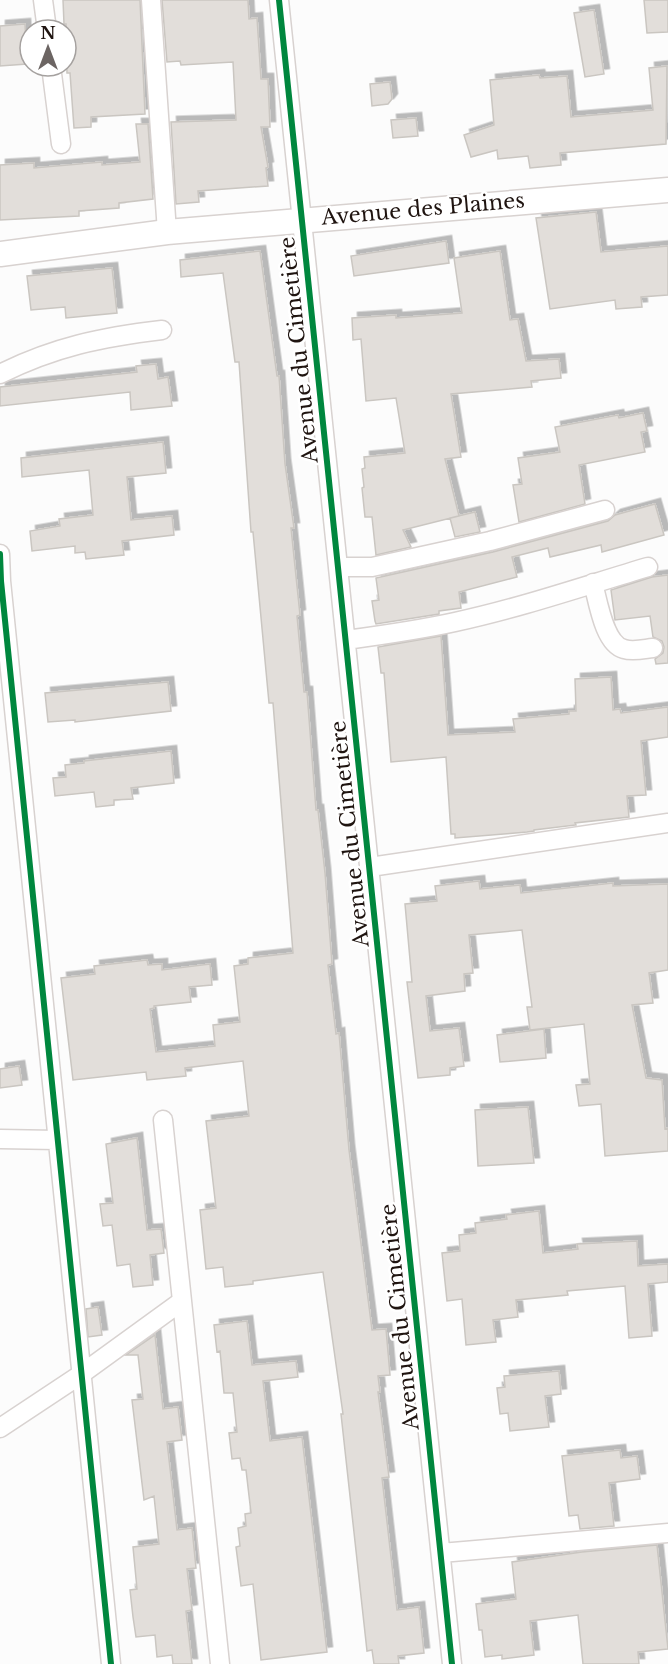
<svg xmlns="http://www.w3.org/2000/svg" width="668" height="1664" font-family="'Libre Baskerville',serif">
<defs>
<filter id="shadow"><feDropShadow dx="5.5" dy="-5.5" stdDeviation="0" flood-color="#0004"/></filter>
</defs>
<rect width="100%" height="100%" fill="#fcfcfc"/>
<path fill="#e2deda" stroke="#cac6c1" stroke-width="1.5" filter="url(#shadow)" d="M63 0H140L145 114 91 117V127L74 128 70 73H67L66 24H64Z
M162 0H248L249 19 257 18 261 79H268L270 127H261L268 167 266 168 268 186 198 191 199 202 176 204 171 122 236 120 233 62 181 65 180 61 167 62Z
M644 0H668V32L647 33Z
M594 10 604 74 585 77 574 13Z
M25 24 27 64 0 66V26Z
M667 66 666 144 560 153 561 165 530 168 528 156 498 159 497 150 471 157 464 135 494 125 490 80 539 75 540 78 567 76 571 117 653 110 649 68Z
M390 82 392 99 388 104 372 106 370 84Z
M416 118 418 136 393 138 391 120Z
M136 124H148L153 199 119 203V208L79 211V216L0 220V165L34 163V168L102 162V165L140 162Z
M596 212 601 252 668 246V295L641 297 642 307 616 309 615 300 550 309 536 218Z
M446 241 449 263 354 276 351 256Z
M260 251 277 376H279L285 464 294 528H291L300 615 297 616 304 692H307L316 810H318L325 873 332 964 328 965 336 1034 339 1033 349 1150 372 1330 386 1329 390 1375 378 1376 380 1392H378L389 1477 382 1478 397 1610 419 1607 424 1653 398 1656 399 1664H374L372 1650 367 1651 341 1414H343L323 1272 253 1281V1284L225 1287 223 1267 206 1269 200 1210 216 1208 206 1121 249 1116 243 1061 185 1068 186 1076 147 1080 146 1072 73 1080 61 978 95 974 94 966 147 960 148 965 162 964V970L210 964 212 985 189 987 191 1002 154 1006V1008L150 1009 156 1052 215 1046 213 1025 240 1022 234 966 248 964V958L293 953 273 703H269L253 532H251L239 362H235L223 273 181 277 180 260Z
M500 251 510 320 518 319 526 361 559 359 561 378 531 381 532 387 451 394 461 457 445 459 459 516 403 530 411 547 376 555 372 517H365L362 488 364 487 362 469 365 468 364 457 405 453 396 398 366 401 361 339 353 340 352 318 396 315V318L462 313 454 258Z
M112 268 117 313 66 318 65 307 31 310 27 276Z
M156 364 158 379 168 377 172 406 131 410 130 392 0 406V387L137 372 136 366Z
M643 413 647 431 641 432 645 452 579 465 585 504 519 522 513 485 522 484 518 458 560 452 555 427 618 415 619 418Z
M163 442 166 473 127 477 131 520 172 516 174 535 122 541 124 555 86 559 85 552 75 553V546L32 551 30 531 60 526 59 519 93 515 89 470 22 477 21 458Z
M655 504 664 535 602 552 601 545 550 557 548 548 512 557 517 577 459 592 461 608 439 611V614L376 624 375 621 372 601 379 600 376 578 493 552 608 521 615 515Z
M475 512 480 532 455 537 450 518Z
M668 575V663L656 664 655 659 663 653 664 647 662 641 653 637 650 616 615 620 611 590 652 577Z
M441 636 448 735 515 732 513 719 569 714V711H576L575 679 611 677 613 710 620 709 621 713 668 707V737L641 741 646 795 627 796 629 817 575 823 576 825 534 830V831L527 832 455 838V834H451L446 757 391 762 384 673H381L378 647Z
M168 682 171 711 75 722V720L48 722 45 693Z
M171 751 174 783 131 788 133 799 114 800V805L96 807 94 792 55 796 53 778 66 777 65 765 84 763V761Z
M479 881 480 889 520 885 521 893 613 883V886L668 884V970L649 973 653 1003 632 1005 646 1078 662 1080 665 1129 668 1128V1151L605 1156 601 1104 579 1106 576 1085 590 1084 584 1024 530 1030 527 1007H532L522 930 469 935 473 973 464 974 465 991 426 996 430 1031 459 1028 464 1066 450 1068V1075L418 1078 407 982H412L405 904 437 901 435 886Z
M544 1029 546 1058 500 1062 497 1035Z
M19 1066 22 1085 0 1088V1069Z
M528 1107 534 1163 478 1166 475 1110Z
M137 1138 147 1230 161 1229 164 1253 150 1255 153 1285 133 1287 130 1264 117 1266 112 1225 103 1226 100 1204 113 1203 106 1144Z
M539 1211 543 1253 578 1249 577 1244 637 1241 638 1266 668 1264V1282L648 1284 652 1336 629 1338 625 1286 567 1291 568 1295 516 1300 518 1317 493 1320 496 1342 466 1345 462 1299 447 1301 442 1253 460 1251 459 1235 476 1233 475 1223 507 1219 506 1215Z
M98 1307 102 1335 88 1337 86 1309Z
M247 1321 252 1365 296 1361 298 1377 263 1381 270 1441 302 1437 327 1652 261 1660 253 1584 241 1586 236 1547 240 1546 238 1528 246 1526 245 1514 251 1513 246 1470H242L240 1458 232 1459 229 1433 237 1432 233 1393H224L220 1351 217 1352 214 1325Z
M155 1335 163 1409 178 1407 182 1440 167 1442 177 1530 192 1528 196 1568 187 1569 192 1610 186 1611 192 1664H173L172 1655 157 1657 155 1635 136 1637 133 1617 130 1590 137 1589 133 1547 159 1544 154 1496 144 1500 132 1400 143 1399 138 1355H126Z
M559 1371 561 1394 545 1396 549 1427 510 1431 508 1413 500 1414 497 1388 505 1387 504 1376Z
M620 1450 621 1458 637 1456 640 1479 609 1483 614 1526 580 1529 578 1515 569 1516 562 1456Z
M657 1545 668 1649 638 1652 639 1664H583L578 1615 530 1621 534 1655 502 1659V1655L485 1657 482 1630H479L476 1604 516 1599 512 1562 582 1552Z"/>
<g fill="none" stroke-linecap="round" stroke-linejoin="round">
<defs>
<path id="minor" d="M43 0 47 30
M151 0 167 232
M279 0 452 1664
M51 66 61 144
M0 374C54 347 102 337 162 330
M0 554 1 581C37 942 73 1303 111 1664
M339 567H372L490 541 605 510
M593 583C598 601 604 644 624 649 633 652 644 649 653 648
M346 640C383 635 419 630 455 622 520 608 584 586 648 567
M370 867 668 823
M0 1139 57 1140
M182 1301 220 1664
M0 1428 80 1375 182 1301 163 1120
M441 1553 668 1533"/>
<path id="tertiary" d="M0 254 167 232 668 190"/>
</defs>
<use href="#minor" stroke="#d8d2d0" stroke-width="21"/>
<use href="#tertiary" stroke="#d8d2d0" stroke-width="27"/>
<use href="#minor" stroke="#fff" stroke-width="18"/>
<use href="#tertiary" stroke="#fff" stroke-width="24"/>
<defs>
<path id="cycleway" d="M279 0 452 1664
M0 554 1 581C37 942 73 1303 111 1664"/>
</defs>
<use href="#cycleway" stroke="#fff" stroke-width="10"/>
<use href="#cycleway" stroke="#00873e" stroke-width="6"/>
</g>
<g text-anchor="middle" stroke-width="5" stroke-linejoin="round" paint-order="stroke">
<g font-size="21" fill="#1f1410" stroke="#fff">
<text transform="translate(423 209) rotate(-5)" y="7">Avenue des Plaines</text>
<text transform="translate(299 350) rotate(-96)" y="7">Avenue du Cimetière</text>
<text transform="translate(350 834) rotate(-96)" y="7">Avenue du Cimetière</text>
<text transform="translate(400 1317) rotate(-96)" y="7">Avenue du Cimetière</text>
</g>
</g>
<g transform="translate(48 48)"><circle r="28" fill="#ffffff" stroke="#a5a19f" stroke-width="1.5"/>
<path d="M0-4.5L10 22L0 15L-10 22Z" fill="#6c6563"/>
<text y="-9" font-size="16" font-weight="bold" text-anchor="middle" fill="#1f1410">N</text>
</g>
</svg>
